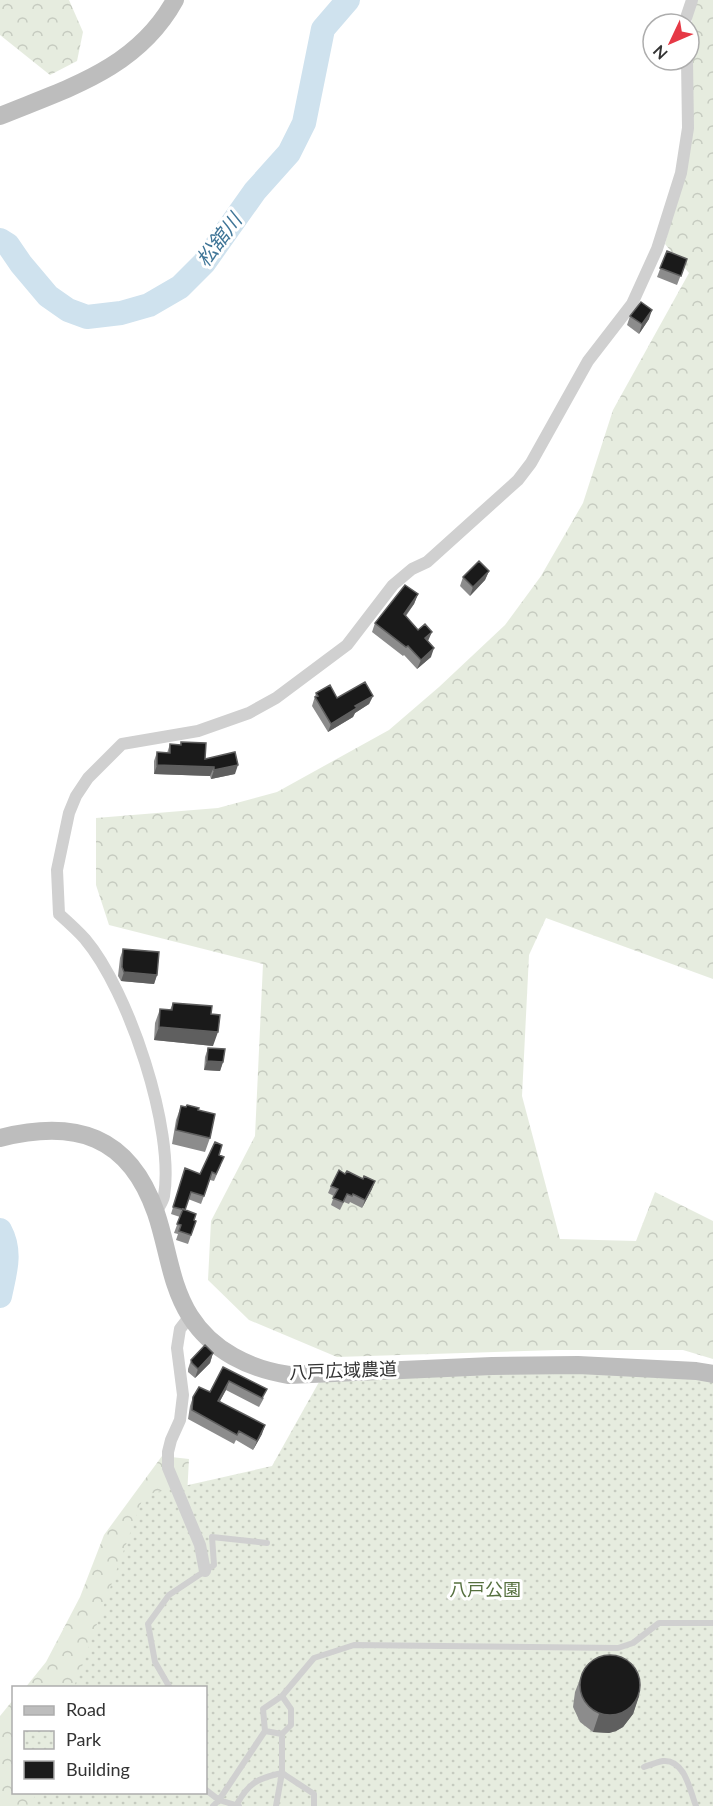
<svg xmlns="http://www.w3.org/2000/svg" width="713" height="1806" font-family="Lato,'Noto Sans JP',sans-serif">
<defs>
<pattern id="forest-crowns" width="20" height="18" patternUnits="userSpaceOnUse" patternTransform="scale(1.5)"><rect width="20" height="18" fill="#e6ecdf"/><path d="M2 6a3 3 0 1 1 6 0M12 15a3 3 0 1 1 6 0" fill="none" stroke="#c6cbc0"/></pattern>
<pattern id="park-dots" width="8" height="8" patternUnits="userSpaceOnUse" patternTransform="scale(1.5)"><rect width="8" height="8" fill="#e6ecdf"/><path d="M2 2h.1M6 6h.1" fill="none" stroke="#c6cbc0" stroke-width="1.8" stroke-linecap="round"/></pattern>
</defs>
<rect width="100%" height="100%" fill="#fff"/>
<path fill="url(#forest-crowns)" d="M0 0H69L83 32 77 61 50 75 0 35Z
M696 0H713V979L546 918 529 955 522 1096 560 1239 636 1241 655 1192 713 1221V1359L683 1350H557L337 1357 249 1320 208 1280 211 1221 255 1136 263 964 109 925 96 885V818L218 808 277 792 389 730 439 687 505 625 541 576 583 503 613 410 689 273 665 244 677 197 692 42V12Z
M162 1456 189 1459 185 1532 206 1688H25L46 1662 80 1597 104 1535Z
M13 1700 14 1792 151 1793 124 1806H0V1716Z"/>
<path fill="url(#park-dots)" d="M481 1373 607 1374 702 1379 713 1382V1806H31L36 1793 206 1792V1688L74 1687 144 1495 272 1466 319 1382Z"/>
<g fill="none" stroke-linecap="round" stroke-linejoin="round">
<path stroke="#cfe2ee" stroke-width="24" d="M0 240 8 245 21 264 48 296 68 310 87 317 121 313 149 305 180 287 204 263 255 191 289 153 304 123 323 29 348 0
M0 1230C12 1252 5 1272 0 1296"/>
<path stroke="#d0d0d0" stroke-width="6" d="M170 1688 155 1662 148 1624 169 1595 214 1565 212 1537 267 1543
M265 1731 282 1734
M644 1767C650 1765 657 1762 663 1761 685 1759 690 1791 696 1806
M206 1790 219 1800 239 1806
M213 1806 219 1800 265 1731 263 1709 282 1696 314 1658 354 1645 618 1648 633 1643 659 1623H713
M236 1806C248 1783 258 1778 282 1773L314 1794V1806
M276 1806 282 1773V1734L291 1725V1709L282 1696"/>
<path stroke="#d0d0d0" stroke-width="12" d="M684 24 692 0
M156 1213C158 1208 163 1202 164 1196 175 1130 129 991 85 939 77 930 68 922 59 914L57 870 69 813 76 796 88 778 122 744 198 731 249 713 276 698 347 645 393 585 412 569 427 562 518 480 531 463 588 361 632 304 657 249 681 173 688 128 687 60
M190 1316 180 1329 177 1348 183 1395 180 1420 171 1440 168 1452V1468L200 1545 205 1571"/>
<path stroke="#bdbdbd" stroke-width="18" d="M0 116C68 88 137 69 175 0
M0 1138C75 1119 129 1135 156 1213 168 1248 170 1284 190 1316 212 1351 250 1369 289 1375L492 1366 578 1365 696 1371 713 1374"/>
</g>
<path fill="#8c8c8c" d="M667 251 687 259 677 285 657 277Z
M630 316 649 319 639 334 627 325Z
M489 571 485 580 470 596 460 586 463 577Z
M418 594 414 604 406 616 428 641 431 657 417 669 404 655 403 656 372 632 375 623Z
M316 693 337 698 373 696 369 704 355 713 353 717 328 732 312 706Z
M181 742 205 759 235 774 211 779 210 776 154 774V761L157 752 167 753 170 744 180 745Z
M123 949 157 975 154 984 121 981 118 976 120 958Z
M173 1003 211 1014 213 1046 154 1040 155 1023 160 1009 170 1010Z
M208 1048 223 1062 220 1071 204 1070 205 1057Z
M181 1106 198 1110 210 1138 205 1152 172 1144 176 1120Z
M219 1155 221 1165 214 1181 210 1180 201 1204 188 1199 185 1210 194 1220 196 1221 188 1244 176 1240 178 1234 174 1233 180 1217 171 1214 185 1168 200 1174Z
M331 1186 372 1189 362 1208 350 1202 349 1204 344 1202 340 1210 331 1205 334 1196 328 1193Z
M213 1353 210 1363 195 1378 188 1372V1369L191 1360Z
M223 1367 264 1398 259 1407 226 1390 220 1401 262 1434 253 1450 236 1440 234 1444 188 1419 190 1406 193 1397 210 1392Z
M582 1674 639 1696 633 1714 623 1727 616 1731 609 1733 593 1732 580 1722 573 1707 575 1692Z"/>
<path fill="#5f5f5f" d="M652 310 649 319 639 334 642 324Z
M489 571 485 580 470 596 473 587Z
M418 594 414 604 400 623 404 614Z
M432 632 428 641 425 638Z
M434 648 431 657 417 669 421 660Z
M373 696 369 704 355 713 353 717 328 732 331 724 355 706Z
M157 765 214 767 210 776 154 774Z
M238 765 235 774 211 779 214 770Z
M124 972 157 975 154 984 121 981Z
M159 1027 218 1032 213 1046 154 1040Z
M207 1061 223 1062 220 1071 204 1070Z
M375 1181 372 1189 362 1208 365 1200Z
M213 1353 210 1363 195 1378 198 1369Z
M229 1381 226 1390 215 1410 218 1401Z
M265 1425 262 1434 253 1450 257 1441Z
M639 1696 633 1714 623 1727 616 1731 609 1733 593 1732 599 1714Z"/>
<path fill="#1a1a1a" stroke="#5f5f5f" stroke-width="1.5" d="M667 251 687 259 681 276 660 268Z
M641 302 652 310 642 324 630 316Z
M479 561 489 571 473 587 463 577Z
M405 585 418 594 404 614 418 630 425 624 432 632 425 638 434 648 421 660 408 646 406 647 375 623Z
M365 682 373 696 355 706 357 708 331 724 315 697 318 696 316 693 330 685 337 698Z
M181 742 206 743 205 759 235 752 238 765 214 770V767L157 765V752L170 753V744L181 745Z
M123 949 159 952 157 975 124 972 122 967Z
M173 1003 212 1006 211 1014 220 1015 218 1032 159 1027 160 1009 172 1010Z
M208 1048 225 1049 223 1062 207 1061Z
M187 1105 199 1108 198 1110 215 1114 210 1138 176 1130 181 1106 186 1107Z
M215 1142 222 1145 219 1155 224 1157 216 1174 212 1172 204 1196 191 1192 185 1210 173 1207 185 1168 200 1174Z
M339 1170 345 1174 347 1171 363 1179 364 1176 375 1181 365 1200 353 1194 352 1196 347 1194 343 1202 333 1198 338 1189 331 1186Z
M183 1209 196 1214 194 1220 196 1221 191 1235 179 1231 181 1225 177 1224Z
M205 1345 213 1353 198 1369 192 1363 191 1360Z
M223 1367 267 1389 262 1398 229 1381 218 1401 265 1425 257 1441 239 1431 237 1435 192 1410 193 1397 199 1387 210 1392Z
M580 1685a30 30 0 1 1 60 0a30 30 0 1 1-60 0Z"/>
<g text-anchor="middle" stroke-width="6" stroke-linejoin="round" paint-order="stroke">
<g font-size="18" fill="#333" stroke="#fff">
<text transform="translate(343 1371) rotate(-2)" y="6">八戸広域農道</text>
</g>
<g font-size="18" fill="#56703f" stroke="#fff">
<text x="485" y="1596">八戸公園</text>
</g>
<g font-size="20" font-style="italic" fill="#3f7597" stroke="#fff">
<text transform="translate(219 240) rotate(-53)" y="7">松舘川</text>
</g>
</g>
<rect x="12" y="1686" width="195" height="108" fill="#ffffff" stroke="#adadad" stroke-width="1.5"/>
<rect x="24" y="1706" width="30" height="9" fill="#bdbdbd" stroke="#adadad" stroke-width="1.5"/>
<text x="66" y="1716" font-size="18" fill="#333333">Road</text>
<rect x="24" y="1731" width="30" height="18" fill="url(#park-dots)" stroke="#adadad" stroke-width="1.5"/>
<text x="66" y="1746" font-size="18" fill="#333333">Park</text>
<rect x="24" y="1761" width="30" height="18" fill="#1a1a1a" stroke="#adadad" stroke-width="1.5"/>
<text x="66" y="1776" font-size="18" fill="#333333">Building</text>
<g transform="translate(671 42) rotate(226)"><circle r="28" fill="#ffffff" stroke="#adadad" stroke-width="1.5"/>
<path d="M0-4.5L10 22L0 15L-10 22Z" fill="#e63946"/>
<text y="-9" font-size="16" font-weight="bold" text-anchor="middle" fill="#333333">N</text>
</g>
</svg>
